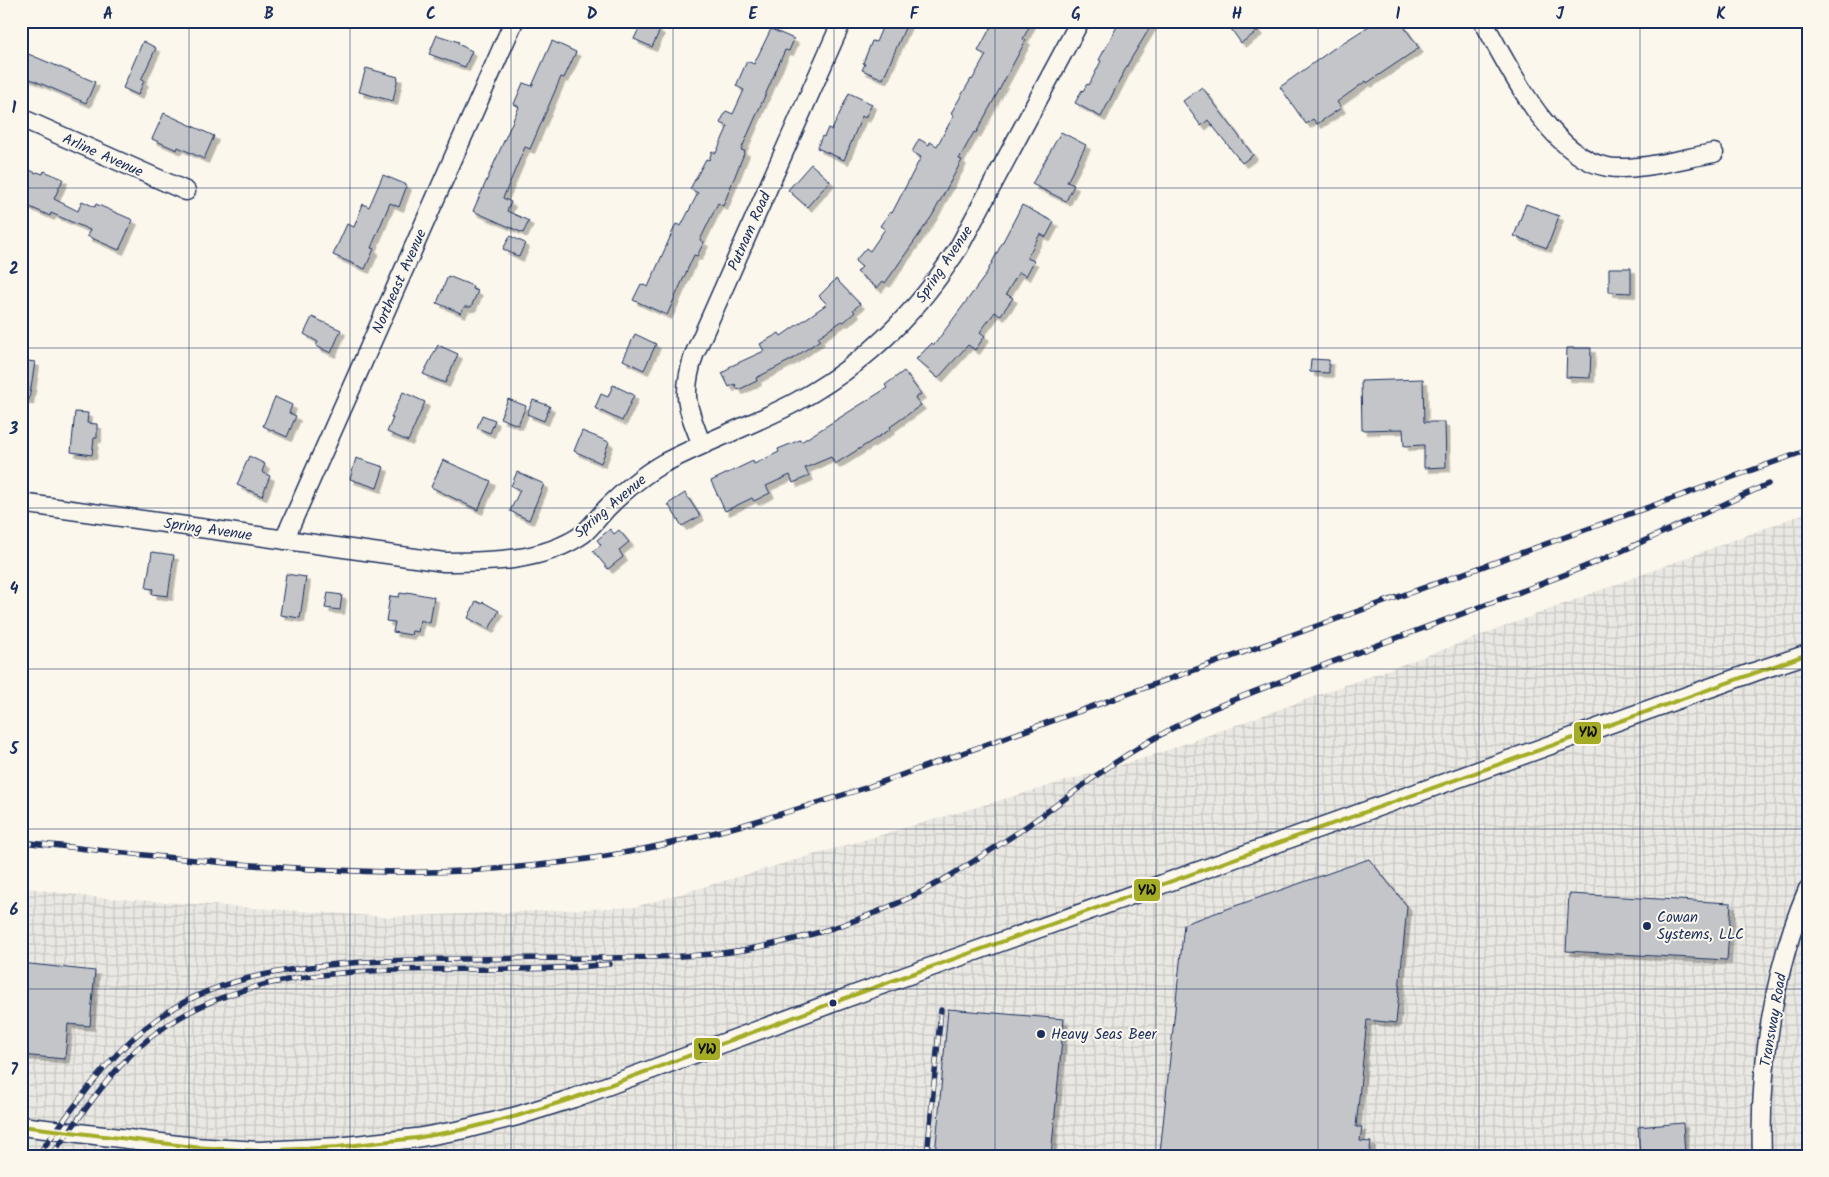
<svg xmlns="http://www.w3.org/2000/svg" width="1829" height="1177" font-family="Kalam,sans-serif">
<defs>
<pattern id="industrial-grid" width="8" height="8" patternUnits="userSpaceOnUse" patternTransform="scale(1.25)"><rect width="8" height="8" fill="#eae8e2"/><path d="M0 4h8M4 0v8" fill="none" stroke="#c8c7c4"/></pattern>
<filter id="shadow"><feDropShadow dx="4.5" dy="4.5" stdDeviation="0" flood-color="#0004"/></filter>
</defs>
<rect width="100%" height="100%" fill="#fbf7ec"/>
<filter id="ink" filterUnits="userSpaceOnUse"><feTurbulence type="fractalNoise" baseFrequency=".02" numOctaves="2"/><feDisplacementMap in="SourceGraphic" scale="10" xChannelSelector="R" yChannelSelector="G"/><feConvolveMatrix kernelMatrix="1 2 1 2 8 2 1 2 1" color-interpolation-filters="sRGB"/></filter>
<g filter="url(#ink)">
<path fill="url(#industrial-grid)" d="M1808 512V1156H21V887L90 897 388 917 635 907 1151 756 1450 647Z"/>
<path fill="#c3c5c9" stroke="#1b2f5e" filter="url(#shadow)" d="M885 21H908L883 79 862 70 865 64 863 63 872 41 876 42Z
M994 21H1032L1023 39 1026 40 976 133 974 132 959 159 962 160 932 216 893 272 885 283 883 281 877 288 857 272 862 267 855 261 866 248 870 251 885 229 880 226 890 212 892 213 921 157 912 152 919 139 929 145 930 142 937 146 954 115 951 113 971 79 972 80 986 55 978 51Z
M1120 21H1154L1129 62 1101 117 1075 103 1082 90 1083 91 1087 84 1089 85 1101 61 1099 60Z
M1236 21H1251L1258 31 1241 43 1229 26Z
M1377 21H1400L1419 48 1367 83 1366 81 1337 102 1341 108 1317 124 1313 119 1306 124 1280 87 1333 49Z
M642 22 660 30 652 47 634 39Z
M771 29 794 39 789 51 785 50 741 150 745 151 723 206 718 203 700 240 704 242 697 256 694 255 667 315 633 300 641 284 648 287 676 224 681 226 698 193 690 189 706 159 709 160 712 151 716 153 728 126 720 123 726 111 733 114 744 90 736 86 747 61 754 64Z
M437 35 459 42 458 44 472 51 465 67 429 54Z
M143 41 156 48 141 80 144 81 138 95 123 88Z
M552 41 576 52 564 78 561 77 530 149 525 147 503 198 511 202 507 211 529 221 523 233 473 211 519 107 514 104 523 83 532 86Z
M26 53 95 82 86 103 21 75V63Z
M366 68 398 77 393 101 359 92Z
M1202 87 1253 155 1242 163 1208 120 1201 126 1183 101Z
M849 93 872 104 865 118 862 116 844 160 817 148 822 136 824 137 828 128 832 130Z
M164 113 214 136 204 159 178 147 177 150 152 139Z
M1061 132 1086 145 1067 182 1074 185 1066 201 1032 184Z
M811 164 830 181 807 207 788 190Z
M21 166 36 173 37 172 43 174 44 171 63 179 54 199 78 211 82 201 95 207 96 204 133 220 119 250 87 236 90 230 51 213 50 216 21 203Z
M383 175 407 185 399 207 390 203 371 248 374 249 365 269 333 255 347 224 354 227 363 204 369 207Z
M1526 204 1559 216 1547 248 1514 236Z
M1022 205 1054 222 1046 237 1040 234 1027 258 1034 261 1026 276 1019 272 1006 294 1013 298 1000 316 995 312 980 332 985 336 975 350 968 345 938 378 916 359 932 343 934 345 985 276Z
M510 236 525 243 519 257 503 249Z
M1609 268H1631V293L1609 292Z
M448 276 473 286 472 289 478 291 471 307H464L461 313 437 303Z
M836 279 860 304 853 310 855 312 844 322 842 321 818 337 820 340 791 360 756 378 757 381 738 390 735 384 729 387 722 373 729 369V367L764 351 760 344 779 333 781 336 827 304 819 296Z
M312 317 341 330 331 353 316 346 318 342 304 334Z
M635 334 656 344 644 370 623 360Z
M438 345 458 354 445 383 423 374Z
M1567 348H1591L1590 378 1566 377Z
M1311 359 1329 360V373L1310 372Z
M21 360 35 362 29 400 21 399Z
M904 371 921 394 915 398 921 405 890 427 891 429 835 464 831 457 805 468 809 476 793 483 790 475 766 486 770 493 754 501 752 498 725 511 711 481 753 461 754 464 779 452 778 449 800 440 801 442 887 388 885 385Z
M1423 379 1424 422H1445L1446 467 1424 468V445L1404 446 1403 429 1362 430 1361 381Z
M613 385 634 395 622 421 595 408 601 394 608 397Z
M403 392 425 402 408 441 387 432 393 418 391 417Z
M275 397 292 405 289 413 296 416 287 437 263 426Z
M508 399 526 406 518 425 500 418Z
M533 400 550 406 544 421 527 414Z
M75 412 88 413 87 423 97 424V438H94L92 455 71 452Z
M482 415 495 420 490 433 477 428Z
M582 431 609 442 601 463 574 451Z
M249 456 265 464 262 472 270 476 262 496 237 485Z
M356 458 384 467 377 488 350 479Z
M443 460 491 481 478 510 431 487Z
M517 472 544 484 529 520 510 511 520 490 511 486Z
M685 493 700 516 682 526 668 504Z
M610 529 614 534 619 530 629 542 619 550 623 557 608 569 593 551 601 545 597 540Z
M152 552 174 555 168 596 152 594 153 589 146 588Z
M286 574 306 577 300 618 280 615Z
M407 592 434 597 430 623 420 620 418 632 412 631 411 635 393 632 395 622 386 621 390 596 399 597 400 593 407 594Z
M328 593 342 595 340 610 325 608Z
M476 601 482 604 483 602 499 611 489 629 468 618Z
M1369 859 1407 906 1396 1023 1367 1020 1356 1127H1362L1360 1141 1371 1142 1369 1156H1186L1160 1153 1184 924Z
M1569 894 1731 903 1727 960 1566 951Z
M21 963 95 971 90 1026 68 1024 65 1059 21 1055Z
M948 1009 1064 1019 1051 1156H935Z
M1683 1123 1685 1156H1640L1638 1127Z"/>
<g fill="none" stroke-linecap="round" stroke-linejoin="round">
<defs>
<path id="minor" d="M1483 21C1508 66 1552 159 1608 167 1636 172 1684 158 1714 153
M21 118 186 191
M702 445C687 407 681 396 694 355L842 21
M21 503 444 562C490 562 543 562 583 534 591 527 599 517 606 509 623 492 641 476 662 464 706 441 753 425 796 402 838 379 877 349 909 313 928 293 944 270 959 247L1080 21
M284 540 514 21
M21 1126 194 1147 259 1151 338 1147 416 1138 461 1130 517 1116 574 1098 892 981 1754 672 1808 654
M1762 1156C1759 1070 1773 969 1808 889"/>
</defs>
<use href="#minor" stroke="#1b2f5e" stroke-width="21"/>
<use href="#minor" stroke="#fbf7ec" stroke-width="18"/>
<defs>
<path id="rail" d="M21 842C148 855 275 871 402 872 453 873 506 869 557 863 662 851 764 820 865 788L1808 450
M37 1156C74 1109 107 1054 157 1019 209 981 275 970 338 964 424 957 511 959 598 958 652 957 707 958 760 947 814 936 866 919 915 895 946 880 976 860 1005 841 1040 818 1073 792 1107 768 1136 748 1166 731 1198 715 1242 695 1288 679 1332 662 1404 635 1477 609 1548 581 1623 553 1695 517 1768 484
M51 1156C79 1119 105 1078 139 1047 259 938 461 982 610 964
M927 1156 941 1010"/>
</defs>
<use href="#rail" stroke="#1b2f5e" stroke-width="5.5"/>
<use href="#rail" stroke="#fbf7ec" stroke-width="4" stroke-dasharray="11" stroke-linecap="butt"/>
<defs>
<path id="bus-1" d="M21 1126 194 1147 259 1151 338 1147 416 1138 461 1130 517 1116 574 1098 892 981 1808 654"/>
</defs>
<use href="#bus-1" stroke="#fbf7ec" stroke-width="8"/>
<use href="#bus-1" stroke="#a4ac26" stroke-width="4"/>
</g>
</g>
<path fill="none" stroke="#1b2f5e" stroke-width="1" stroke-opacity="0.55" d="M189 21V1156M350 21V1156M511 21V1156M673 21V1156M834 21V1156M995 21V1156M1156 21V1156M1318 21V1156M1479 21V1156M1640 21V1156M21 188H1808M21 348H1808M21 508H1808M21 669H1808M21 829H1808M21 989H1808"/>
<g fill="#1b2f5e" stroke="#fbf7ec" stroke-width="2">
<circle cx="1647" cy="926" r="5"/>
<circle cx="833" cy="1003" r="4.5"/>
<circle cx="1041" cy="1034" r="5"/>
</g>
<g text-anchor="middle" stroke-width="4" stroke-linejoin="round" paint-order="stroke">
<g font-size="15" fill="#1b2f5e" stroke="#fbf7ec">
<text transform="translate(103 155) rotate(24)" y="5">Arline Avenue</text>
<text transform="translate(749 231) rotate(-66)" y="5">Putnam Road</text>
<text transform="translate(944 264) rotate(-56)" y="5">Spring Avenue</text>
<text transform="translate(399 281) rotate(-66)" y="5">Northeast Avenue</text>
<text transform="translate(610 506) rotate(-40)" y="5">Spring Avenue</text>
<text transform="translate(208 529) rotate(8)" y="5">Spring Avenue</text>
<text transform="translate(1773 1020) rotate(-80)" y="5">Transway Road</text>
</g>
<g font-size="15" fill="#1b2f5e" stroke="#fbf7ec" text-anchor="start">
<text x="1657" y="922">Cowan<tspan x="1657" dy="17">Systems, LLC</tspan></text>
<text x="1051" y="1039">Heavy Seas Beer</text>
</g>
</g>
<g stroke="#fbf7ec" stroke-width="2">
<rect x="1573" y="721" width="29" height="24" rx="5" fill="#a4ac26"/>
<rect x="1133" y="878" width="28" height="24" rx="5" fill="#a4ac26"/>
<rect x="693" y="1037" width="28" height="24" rx="5" fill="#a4ac26"/>
</g>
<g font-size="14" text-anchor="middle" font-weight="bold" fill="#111">
<text x="1588" y="737">YW</text>
<text x="1147" y="895">YW</text>
<text x="707" y="1054">YW</text>
</g>
<rect width="1829" height="1177" fill="none" stroke="#fbf7ec" stroke-width="55"/>
<rect x="28" y="28" width="1774" height="1122" fill="none" stroke="#1b2f5e" stroke-width="2"/>
<g font-size="16" text-anchor="middle" font-weight="bold" fill="#1b2f5e">
<text x="108" y="19">A</text>
<text x="269" y="19">B</text>
<text x="431" y="19">C</text>
<text x="592" y="19">D</text>
<text x="753" y="19">E</text>
<text x="914" y="19">F</text>
<text x="1076" y="19">G</text>
<text x="1237" y="19">H</text>
<text x="1398" y="19">I</text>
<text x="1560" y="19">J</text>
<text x="1721" y="19">K</text>
<text x="14" y="113">1</text>
<text x="14" y="274">2</text>
<text x="14" y="434">3</text>
<text x="14" y="594">4</text>
<text x="14" y="754">5</text>
<text x="14" y="915">6</text>
<text x="14" y="1075">7</text>
</g>
</svg>
